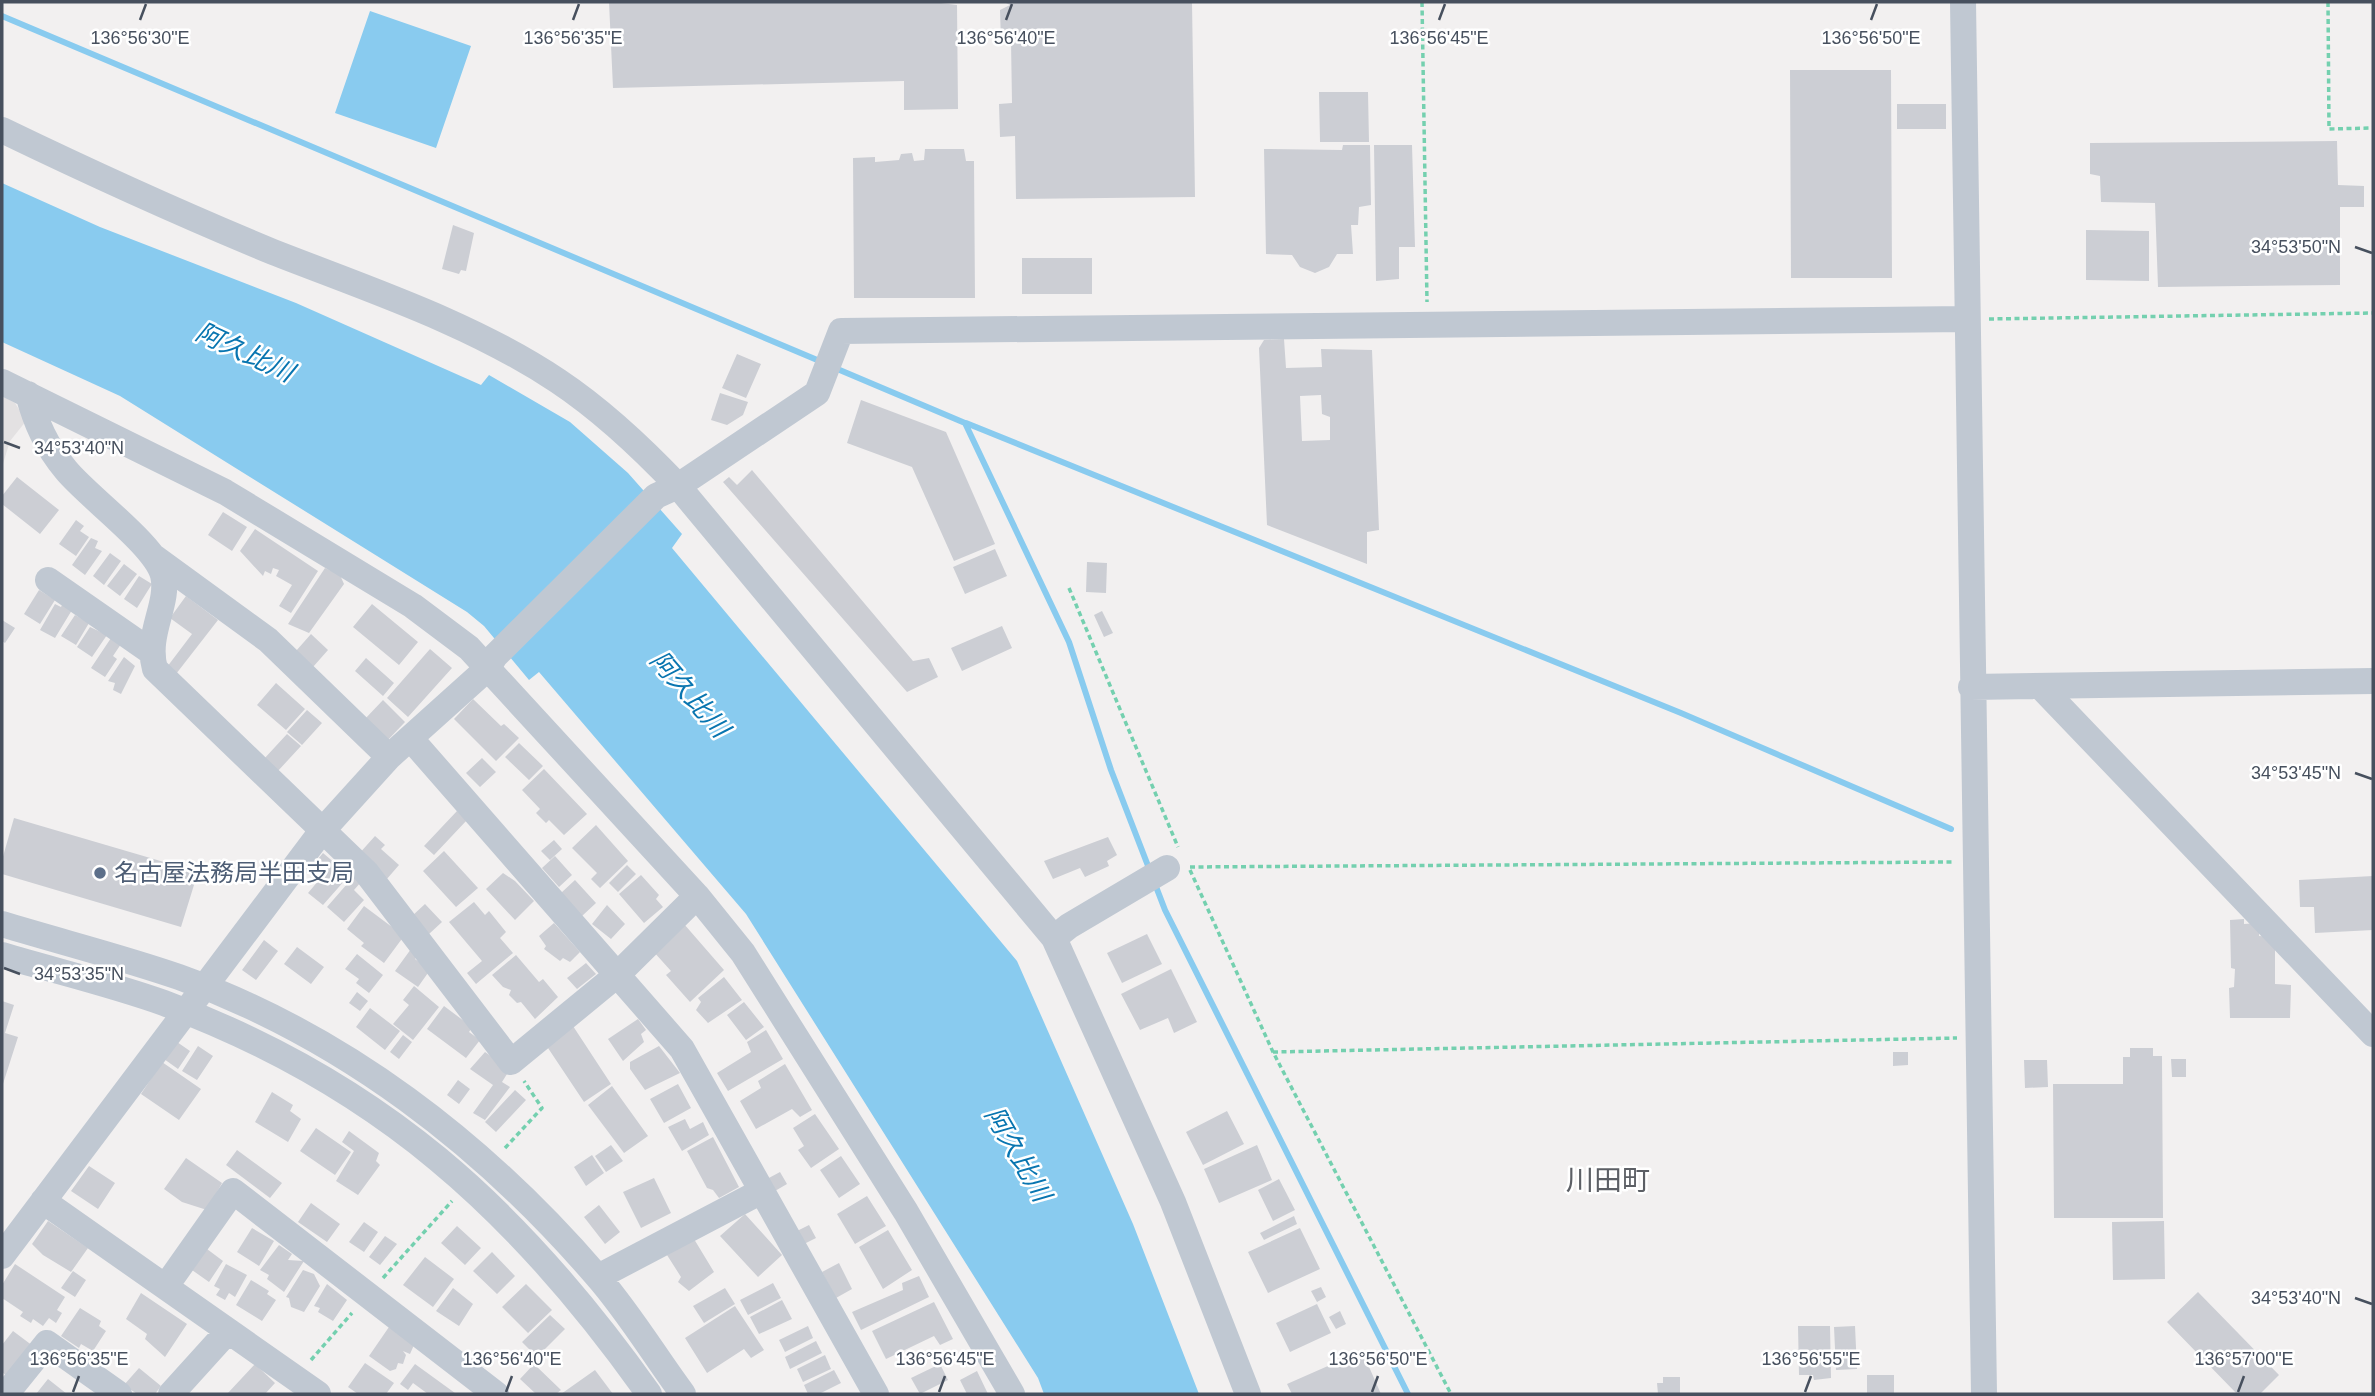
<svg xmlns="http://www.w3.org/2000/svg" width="2375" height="1396" font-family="Helvetica,'Noto Sans JP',sans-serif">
<rect width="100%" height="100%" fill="#f2f0f0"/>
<path fill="#e3e1e2" d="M2 396 15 403 26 421 10 441 2 467Z"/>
<path fill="#89cbef" d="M370 11 471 46 436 148 335 113Z
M2 183 100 227 296 303 481 385 489 375 570 422 628 473 682 534 672 548 1017 961 1133 1224 1199 1394H1044L1038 1378 746 914 539 672 529 680 484 626 467 612 120 396 2 342Z"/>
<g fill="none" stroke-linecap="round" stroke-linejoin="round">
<path stroke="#89cbef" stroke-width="6" d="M2 16 822 362
M835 368 965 423 1069 642 1111 770 1150 871
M966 423 1681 713 1951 829
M1155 884 1165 910 1408 1394"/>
</g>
<path fill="#ccced4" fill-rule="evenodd" d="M609 2H933L957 5 958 109 904 110V81L613 88Z
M1004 2H1192L1195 197 1016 199 1015 136 1000 137 999 104 1012 103 1011 41 1001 42 1000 10 1010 5Z
M1790 70H1891L1892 278H1791Z
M1319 92H1368L1369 142H1320Z
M1897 104H1946V129H1897Z
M2337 141 2338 185 2364 186V207H2340V285L2158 287 2155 203 2101 202 2100 176 2090 174V143Z
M1343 145H1370L1371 205 1359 207 1358 225H1351L1353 254H1337L1329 267 1315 273 1300 267 1292 255 1266 254 1264 149 1342 150Z
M1374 145H1412L1415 247H1399V279L1376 281Z
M925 149H964L966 161H974L975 298H854L853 158 875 157V162L899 160 901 154 912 153 914 161 924 160Z
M453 225 474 233 466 271 461 270 459 274 442 269Z
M2086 230 2149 231V281L2086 280Z
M1022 258H1092V294H1022Z
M1284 339 1286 368 1322 367 1321 349 1372 350 1379 530 1367 532V564L1267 525 1259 348 1264 340ZM1321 395 1322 414 1330 417V440L1302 441 1300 396Z
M737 354 761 364 746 398 722 388Z
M720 393 748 402 743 415 727 425 711 420Z
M861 400 946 432 995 544 954 561 912 467 847 443Z
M752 470 913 661 929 658 938 677 907 692 723 482 729 477 737 485Z
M17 477 59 510 40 534 2 504V496Z
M223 512 247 527 232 551 208 535Z
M76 520 84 526 80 531 89 537 76 556 59 544Z
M255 529 318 571 291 613 279 606 292 585 276 576 279 570 273 568 271 574 265 571 263 576 240 551Z
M91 538 98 541 95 548 102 551 85 575 72 565Z
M995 549 1007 576 965 594 953 567Z
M110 553 121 561 104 585 93 576Z
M1087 562 1107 563 1106 593 1086 592Z
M124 564 137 574 120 596 107 586Z
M325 568 340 575 344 584 309 633 288 624Z
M139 576 152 584 137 608 124 599Z
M39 590 55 600 40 624 24 614Z
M186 596 218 620 176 674 167 667 192 634 170 618Z
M63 603 72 610 55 638 40 630 55 604 61 607Z
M372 604 418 642 399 665 353 627Z
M1102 611 1113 633 1104 637 1094 615Z
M75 615 89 623 76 645 61 636Z
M2 620 15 628 5 643 2 641Z
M1002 626 1012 648 962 671 951 648Z
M90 627 107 635 92 657 77 647Z
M311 634 328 650 313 667 296 651Z
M111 638 121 644 113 656 117 659 105 677 91 668Z
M430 649 452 668 408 717 387 698Z
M124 657 135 666 121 694 113 690 115 683 108 681Z
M366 658 394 683 383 696 355 671Z
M276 683 305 709 286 730 257 705Z
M473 699 501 726 504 724 519 738 496 761 454 719Z
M383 700 405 722 386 742 364 720Z
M307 710 322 723 302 745 287 732Z
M287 734 301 746 277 772 263 760Z
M519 743 543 766 529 780 505 757Z
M482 758 496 772 480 787 466 773Z
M544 769 587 814 564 835 549 820 546 823 536 813 540 809 522 790Z
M457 811 467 820 434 855 424 846Z
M14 818 198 872 181 927 2 874V860Z
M596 825 628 861 600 888 591 879 597 873 572 848Z
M375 836 385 845 381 849 399 865 386 880 358 855Z
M1108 837 1117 855 1107 861 1109 866 1085 877 1080 868 1053 879 1044 861Z
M554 840 562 849 550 860 541 851Z
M444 851 478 888 456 907 423 871Z
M323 853 343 870 346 866 353 871 323 905 308 893 319 880 308 871Z
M555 856 572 875 559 887 542 868Z
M627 865 636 874 618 892 609 883Z
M503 873 515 881 534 901 515 920 486 889Z
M641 875 659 895 656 899 663 907 644 923 619 894Z
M354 876 361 882 354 890 364 900 344 922 327 907Z
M2373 876V930L2315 933 2314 907H2300L2299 880Z
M575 880 596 903 582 916 561 893Z
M474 902 485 915 489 911 506 932 500 938 513 953 476 984 467 973 482 961 449 922Z
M425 904 442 922 429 934 412 916Z
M607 905 625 924 611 939 592 924Z
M364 906 404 936 384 963 361 946 364 943 347 929Z
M2244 919V924L2259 923V936L2275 937V984L2291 985 2290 1018H2230L2229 988 2234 987 2235 969 2231 968 2230 920Z
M554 923 580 952 570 962 563 958 560 961 544 949 546 946 539 936Z
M684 924 724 970 690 1002 666 975 671 971 653 951Z
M1147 934 1162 964 1122 983 1107 953Z
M264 940 278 951 256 980 242 970Z
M297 947 324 967 311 984 284 964Z
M411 949 419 954 415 959 430 970 418 987 395 971Z
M357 954 383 975 369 993 356 983 359 979 345 969Z
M516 955 539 982 543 979 558 997 535 1019 521 1002 517 1003 509 995 511 990 503 987 492 975Z
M586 963 596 974 577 989 567 978Z
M1171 969 1197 1022 1174 1033 1168 1018 1140 1030 1121 994Z
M724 977 742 1000 708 1023 696 1010 701 1002 698 998Z
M414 986 439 1007 413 1040 393 1024 409 1005 403 1000Z
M357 992 368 1001 360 1011 349 1003Z
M2 1001 14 1005 5 1033 18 1037 2 1087Z
M744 1002 764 1027 746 1040 727 1015Z
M444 1006 472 1027 469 1032 480 1040 466 1058 427 1029Z
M370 1008 400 1031 385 1050 356 1027Z
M638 1019 646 1030 641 1034 644 1042 623 1061 608 1039Z
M573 1026 611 1084 584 1102 546 1045Z
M766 1030 783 1059 728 1091 717 1073 751 1052 747 1042Z
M403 1035 412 1042 399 1059 390 1052Z
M177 1042 190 1051 178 1069 164 1059Z
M198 1046 213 1056 197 1080 182 1071Z
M659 1046 680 1073 645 1090 630 1069V1062Z
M2130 1048H2153V1056H2162L2163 1218H2054L2053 1084H2123V1057H2130Z
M485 1052 501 1063 507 1074 502 1082 510 1087 485 1120 473 1113 493 1085 470 1069Z
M1893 1052H1908V1065L1893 1066Z
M2171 1059H2186V1077H2172Z
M2024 1060H2047L2048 1087 2025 1088Z
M162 1062 201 1089 179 1120 141 1094Z
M785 1064 812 1110 800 1117 792 1109 756 1129 740 1101 761 1088 758 1081Z
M458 1080 470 1089 459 1104 447 1095Z
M678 1084 691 1108 664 1123 650 1099Z
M612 1086 648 1136 624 1153 588 1105Z
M515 1090 526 1100 496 1132 485 1122Z
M272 1092 293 1105 290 1111 301 1119 288 1142 255 1122Z
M1227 1111 1244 1144 1203 1165 1186 1132Z
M815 1114 839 1149 811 1168 798 1150 804 1146 793 1128Z
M685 1119 690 1129 703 1122 709 1135 682 1151 668 1127Z
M316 1128 351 1152 335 1175 300 1151Z
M349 1131 379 1153 376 1161 380 1165 358 1195 336 1181 354 1151 342 1142Z
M713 1137 739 1187 719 1198 713 1190 707 1188 687 1151Z
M611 1145 623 1161 606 1172 595 1156Z
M1257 1145 1272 1180 1219 1203 1204 1169Z
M237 1150 282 1183 270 1198 226 1165Z
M592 1155 604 1173 586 1186 574 1167Z
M841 1156 860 1184 839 1198 820 1170Z
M186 1158 222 1183 207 1210 182 1202 164 1189Z
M89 1166 115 1183 98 1209 71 1191Z
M780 1172 787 1184 775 1191 767 1179Z
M654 1178 671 1213 641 1228 623 1192Z
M1279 1179 1295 1210 1273 1221 1258 1190Z
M867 1196 886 1226 855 1244 837 1214Z
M311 1203 340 1224 327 1242 298 1222Z
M599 1205 620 1232 605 1244 584 1217Z
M745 1214 782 1255 758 1277 720 1236Z
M1294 1216 1297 1224 1264 1240 1260 1233Z
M48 1221 88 1248 71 1272 43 1255 32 1244Z
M2164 1221 2165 1279 2113 1280 2112 1222Z
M364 1222 378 1232 364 1252 349 1242Z
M809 1225 816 1238 804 1244 797 1231Z
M457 1226 481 1248 465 1265 441 1243Z
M252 1228 274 1241 259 1266 237 1252Z
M1300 1228 1320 1269 1268 1293 1248 1252Z
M888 1230 912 1270 883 1289 859 1247Z
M385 1236 397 1244 380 1265 369 1257Z
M694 1239 714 1272 689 1291 678 1282 681 1277 667 1255Z
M279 1245 292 1254 288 1260 304 1261 284 1292 267 1279 269 1275 260 1270Z
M207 1249 223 1261 209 1282 192 1270Z
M492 1252 515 1276 497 1294 473 1271Z
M425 1257 454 1279 433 1307 403 1285Z
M839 1263 852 1289 836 1298 822 1272Z
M15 1264 65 1297 57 1310 62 1313 56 1323 49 1318 43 1326 33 1319 31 1323 20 1316 23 1312 2 1298V1285Z
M226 1264 247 1275 235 1297 229 1293 225 1300 216 1295 220 1289 214 1286Z
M303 1270 314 1274 320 1286 304 1312 291 1307 289 1298 286 1297Z
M73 1271 86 1280 75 1297 61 1288Z
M919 1276 929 1297 861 1330 852 1312 903 1290 902 1283Z
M251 1280 269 1291 267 1294 276 1300 262 1321 236 1305Z
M773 1283 781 1298 748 1315 740 1300Z
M327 1284 347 1300 333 1321 318 1312 320 1308 314 1306Z
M526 1284 552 1310 528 1333 502 1307Z
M1321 1287 1326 1297 1317 1302 1311 1291Z
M453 1288 473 1304 459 1326 436 1311Z
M725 1288 735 1304 704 1323 693 1306Z
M2198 1292 2279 1375 2260 1394H2237L2167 1322Z
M141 1293 187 1324 165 1357 145 1339 147 1334 126 1319Z
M782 1300 792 1319 759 1334 750 1317Z
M934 1302 953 1339 940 1345 934 1336 886 1359 872 1331Z
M1317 1304 1331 1333 1290 1352 1276 1323Z
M735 1306 764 1350 751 1358 744 1349 707 1373 685 1338Z
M80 1308 101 1321 99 1326 106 1331 93 1351 81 1344 79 1348 61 1336Z
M1340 1311 1346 1324 1336 1329 1329 1317Z
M550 1315 565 1329 537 1357 522 1342Z
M808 1326 813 1338 785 1352 779 1340Z
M1798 1326H1830L1831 1378 1814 1380 1813 1375H1799Z
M1855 1326 1857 1369 1836 1370 1834 1327Z
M389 1327 414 1345 410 1354 403 1351 406 1355 403 1364 398 1363 396 1369 390 1371 369 1356Z
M13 1331 33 1346 8 1377 2 1372V1345Z
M816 1341 822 1353 790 1369 785 1357Z
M1362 1351 1381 1394H1292L1287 1384Z
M825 1355 831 1369 803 1382 797 1369Z
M365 1363 394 1383 386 1394H358L348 1387Z
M255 1364 275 1383 265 1394H227Z
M415 1364 455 1393 454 1394H428L413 1383 408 1390 400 1384Z
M534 1364 561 1390 556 1394H536L520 1379Z
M940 1364 948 1380 920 1394 911 1378Z
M139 1368 161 1386 155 1394H137L124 1385Z
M595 1370 613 1394H561Z
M834 1370 841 1383 819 1394H808L804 1385Z
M977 1371 988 1394H967L960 1380Z
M1867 1375H1894V1394H1867Z
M1663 1377H1680V1394H1658L1657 1383H1663Z
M48 1379 67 1394H36Z"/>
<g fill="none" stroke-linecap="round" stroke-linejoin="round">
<path stroke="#74d0af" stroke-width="3.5" stroke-dasharray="5 3.5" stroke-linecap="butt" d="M1422 2 1427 302
M2328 2 2329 129 2373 128
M1989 319 2373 313
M1069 588 1178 847
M1190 867 1953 862
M1190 870 1273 1052 1451 1394
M1273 1052 1957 1038
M505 1148 542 1108 524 1081
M383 1278 452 1201
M311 1360 352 1313"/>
<path stroke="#c0c8d2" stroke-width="26" d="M1963 2 1984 1394
M2 130C91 173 181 214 273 252 370 290 471 323 558 381 603 411 641 447 678 486L1054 938 1173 1202 1248 1394
M2 382 225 492 413 606 469 648 697 896 743 953 906 1212 1012 1394
M28 394C36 423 46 446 66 470 88 497 155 545 163 575 170 604 145 634 155 669L366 872 511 1062 617 975 697 896
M154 557 268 640 389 757
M48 580 150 651
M1971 687 2373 681
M2041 687 2373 1034
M411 739 682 1049 876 1394
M2 924C61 942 121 957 179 977 343 1036 483 1144 596 1275 628 1311 654 1355 683 1394
M1054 938 1069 926 1167 868
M2 955C55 971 111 984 164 1003 379 1083 518 1209 649 1394
M43 1201 318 1394
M2 1256 321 832 389 757 488 668 495 656 656 496 678 486 817 393 841 331 1966 319
M598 1277 760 1192
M166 1286 233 1191 496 1394
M6 1394 47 1343 119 1394
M171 1394 228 1331"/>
</g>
<path fill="none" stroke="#47505e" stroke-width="2.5" d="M140 20 146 4M573 20 579 4M1006 20 1012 4M1439 20 1445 4M1871 20 1877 4M2355 247 2372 253M4 442 20 448M2355 773 2372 779M4 968 20 974M2355 1298 2372 1304M73 1392 79 1376M506 1392 512 1376M939 1392 945 1376M1372 1392 1378 1376M1805 1392 1811 1376M2238 1392 2244 1376"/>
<circle fill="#5c6f8a" stroke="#fff" stroke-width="2.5" cx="100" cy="873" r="7"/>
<g text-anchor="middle" stroke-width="5" stroke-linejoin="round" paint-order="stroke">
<g font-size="24" fill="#4e5e75" stroke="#fff" text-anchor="start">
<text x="114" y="881">名古屋法務局半田支局</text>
</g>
<g font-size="26" font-style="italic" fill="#0875b0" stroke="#fff">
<text transform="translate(245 352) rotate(25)" y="9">阿久比川</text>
<text transform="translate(690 694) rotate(49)" y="9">阿久比川</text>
<text transform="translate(1018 1154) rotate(60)" y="9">阿久比川</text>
</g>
<g font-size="28" fill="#5c5f65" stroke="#fff">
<text x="1608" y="1190">川田町</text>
</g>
</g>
<g font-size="18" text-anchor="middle" fill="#47505e" stroke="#fff" stroke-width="5" stroke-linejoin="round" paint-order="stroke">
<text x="140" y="44">136°56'30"E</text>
<text x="573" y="44">136°56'35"E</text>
<text x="1439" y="44">136°56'45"E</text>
<text x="1006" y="44">136°56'40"E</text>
<text x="1871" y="44">136°56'50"E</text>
<text x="2296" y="253">34°53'50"N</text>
<text x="79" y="454">34°53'40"N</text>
<text x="2296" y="779">34°53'45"N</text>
<text x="79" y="980">34°53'35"N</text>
<text x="2296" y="1304">34°53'40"N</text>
<text x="79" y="1365">136°56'35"E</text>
<text x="512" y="1365">136°56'40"E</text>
<text x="945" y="1365">136°56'45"E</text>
<text x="1378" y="1365">136°56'50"E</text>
<text x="1811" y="1365">136°56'55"E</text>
<text x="2244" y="1365">136°57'00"E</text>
</g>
<rect width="2375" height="1396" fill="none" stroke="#47505e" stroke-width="7"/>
</svg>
